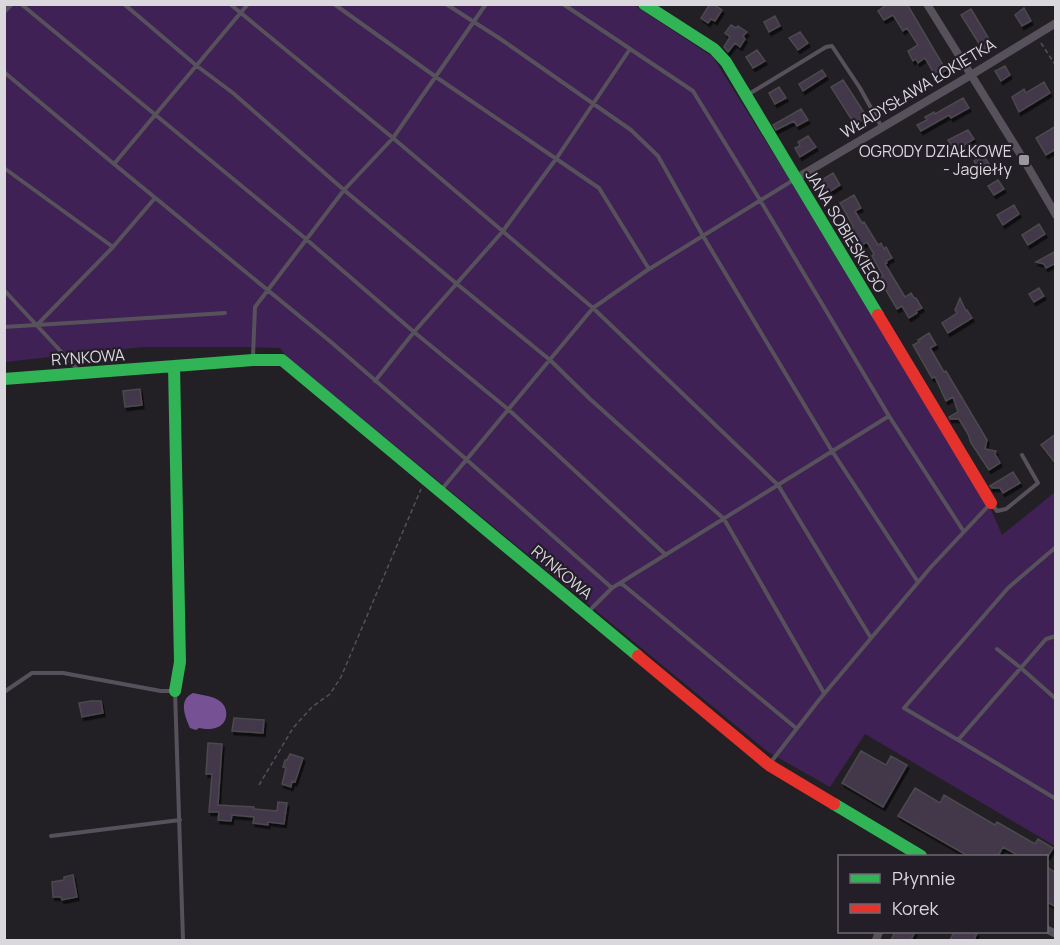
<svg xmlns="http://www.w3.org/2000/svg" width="1060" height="945" font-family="Manrope,sans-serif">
<defs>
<filter id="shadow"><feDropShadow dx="2" dy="3.5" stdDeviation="0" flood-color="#0009"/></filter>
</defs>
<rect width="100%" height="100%" fill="#232025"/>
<path fill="#3f2155" d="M4 5H634L713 57 980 484 1002 535 1055 492V846L865 734 830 787 768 752 287 357 280 348 246 347H143L5 362Z"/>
<path fill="#765194" d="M193 693C202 695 214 696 221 702 229 709 228 723 218 727 212 730 204 729 199 728L196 730 190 728C185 716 178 700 193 693Z"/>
<path fill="#423949" stroke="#4b494d" stroke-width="1.5" filter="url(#shadow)" d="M710 4H713L722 10 715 21 711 19 708 23 701 18Z
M888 4H907L946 70 936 77 925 58 918 63 916 59 913 61 908 51 918 45 907 28 903 31 893 15 884 20 878 11Z
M1024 8 1031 21 1022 26 1015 15Z
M971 9 992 44 983 50 961 15Z
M775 16 780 26 769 32 764 22Z
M731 25 736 28 738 26 747 32 743 36 745 39 740 47 735 43 728 52 724 47 730 37 725 33Z
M800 32 808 43 798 50 789 38Z
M757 50 765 61 753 68 746 57Z
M1005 66 1010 75 1001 81 995 71Z
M822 70 826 76 803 91 799 84Z
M843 80 867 117 855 125 831 87Z
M1044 82 1050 93 1019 112 1012 97 1024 89 1026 93Z
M779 87 786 98 775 104 769 93Z
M963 98 969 108 951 118 949 115 921 131 917 125 927 120 925 117 934 112 935 114Z
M801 109 808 120 797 126 794 121 776 130 773 125Z
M1056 126V149L1046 155 1036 138Z
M968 130 974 139 964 145 965 148 956 153 948 140Z
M808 136 816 147 800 157 795 148 800 146 798 142Z
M983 155 989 164 979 170 974 161Z
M833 173 840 185 828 193 820 181Z
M998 180 1004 189 994 195 988 186Z
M854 195 861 208 855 211 862 223 864 222 878 245 881 243 884 249 886 247 892 258 886 261 887 263 885 264 905 297 911 293 914 298H916L922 308 916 311 917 313 909 318 902 306 897 309 879 278 883 276 872 256 874 254 867 242 860 246 852 234 855 232 852 227 853 226 840 203Z
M1014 205 1019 214 1003 225 997 215Z
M1039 224 1045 234 1028 245 1022 235Z
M1056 251V263L1046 268 1044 264 1036 262Z
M1039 288 1044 296 1034 302 1029 294Z
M960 298 966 311 967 310 972 318 948 333 942 323 957 313 955 310Z
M929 333 936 345 930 348 944 372 946 371 987 440 985 449 996 451 995 454 1000 463 989 470 971 443 968 434 959 419H950L949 417 958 412 953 397 946 401 935 377 932 378 913 345 919 342 918 340Z
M140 389 142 405 125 407 123 391Z
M1056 434V464L1041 445Z
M1013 472 1020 483 1003 493 1000 488H992L990 486Z
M91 701H101L103 713 82 717 79 703Z
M234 718 264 720 263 733 232 731Z
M208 743 222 744 218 805 254 807V809L277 811 278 802 287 803 284 824 268 822V825L253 823 254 817 232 815 231 821 218 820 219 812H209L212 774H206Z
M861 751 886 765 891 756 907 765 883 807 842 783Z
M290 754 303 758 295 782 292 781 291 787 282 784 286 768 283 767 285 760H287Z
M915 788 940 803 944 795 995 825 997 822 1035 844 1038 839 1053 848 1048 856H1019L1003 847 998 856H968L898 816Z
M1047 867 1056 873V907L1047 902Z
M73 875 77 897 62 900 61 897H53L52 882 64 880V877Z
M895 932H915L911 940H891Z
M954 932H972L977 933 974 940H950Z"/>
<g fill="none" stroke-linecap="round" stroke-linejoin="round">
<path stroke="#535057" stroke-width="1.5" stroke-dasharray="4.5 3" stroke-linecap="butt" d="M1041 43 1056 66
M259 785 293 728 312 707 330 694 341 677 421 489"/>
<path stroke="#56515b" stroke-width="4" d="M21 4 306 239 414 332 509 410 666 555
M124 4 197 66 233 93 344 190 457 284 550 360 590 399 724 519 824 693
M230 4 393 138 593 308 778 485 871 638
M334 4 436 77 599 188 649 269
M446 4 499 38 631 130 658 156 703 236 832 451 918 582
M563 4 693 91 760 200 889 416 612 588 589 611
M4 12 12 4
M4 72 114 164 331 342 467 460 612 588
M749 94 826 47 832 46 860 88 881 126
M114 164 248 4
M4 168 113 247 155 198
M113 247 37 325 225 313
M4 290 79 371
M4 327 36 325
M253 356 255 307 344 190 393 138 486 4
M375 381 414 332 503 231 556 159 630 49
M889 416 964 532
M442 489 593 308 646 271 795 179
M1056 547 1008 588 904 708 958 740 1046 639 1056 636
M621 583 796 728
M997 649 1021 668 1056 699
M4 692 32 673H63L161 691H175L183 940
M958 740 1056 799
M771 762 819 700 931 567 991 503 997 511 1006 509 1038 483 1022 455
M51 836 180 820"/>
<path stroke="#56515b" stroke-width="8" d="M927 4 1024 160 1056 215
M795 179 971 75 1056 23
M1046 929 1056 934
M876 940 879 932"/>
<path stroke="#30b455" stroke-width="12" d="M644 4 714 49 726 62 878 315
M174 366 180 662 175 691
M4 379 253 360H282L638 656
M834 804 921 856"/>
<path stroke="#e5322d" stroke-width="12" d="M878 315 991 503
M638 656 769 765 834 804"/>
</g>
<rect fill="#9a979d" stroke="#231e27" stroke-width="2" x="1018" y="154" width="12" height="12" rx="3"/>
<g text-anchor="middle" stroke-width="4.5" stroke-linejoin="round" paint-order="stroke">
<g font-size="16" fill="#dad7dd" stroke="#231e27">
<text transform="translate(918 88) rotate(-31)" y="6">WŁADYSŁAWA ŁOKIETKA</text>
<text transform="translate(846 231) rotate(59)" y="6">JANA SOBIESKIEGO</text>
<text transform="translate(88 357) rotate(-4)" y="6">RYNKOWA</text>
<text transform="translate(562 572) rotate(40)" y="6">RYNKOWA</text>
</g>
<g font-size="16" fill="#dad7dd" stroke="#231e27" text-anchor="end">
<text x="1012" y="157">OGRODY DZIAŁKOWE<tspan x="1012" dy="18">- Jagiełły</tspan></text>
</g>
</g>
<rect width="1060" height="945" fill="none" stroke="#dad7dd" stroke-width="12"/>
<rect x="838" y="855" width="210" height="78" fill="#231e27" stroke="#6c6870" stroke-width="1.5"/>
<rect x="850" y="874" width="30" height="9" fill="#30b455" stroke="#6c6870" stroke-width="1.5"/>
<text x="892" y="885" font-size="18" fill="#dad7dd">Płynnie</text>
<rect x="850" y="904" width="30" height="9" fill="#e5322d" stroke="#6c6870" stroke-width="1.5"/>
<text x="892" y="915" font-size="18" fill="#dad7dd">Korek</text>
</svg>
